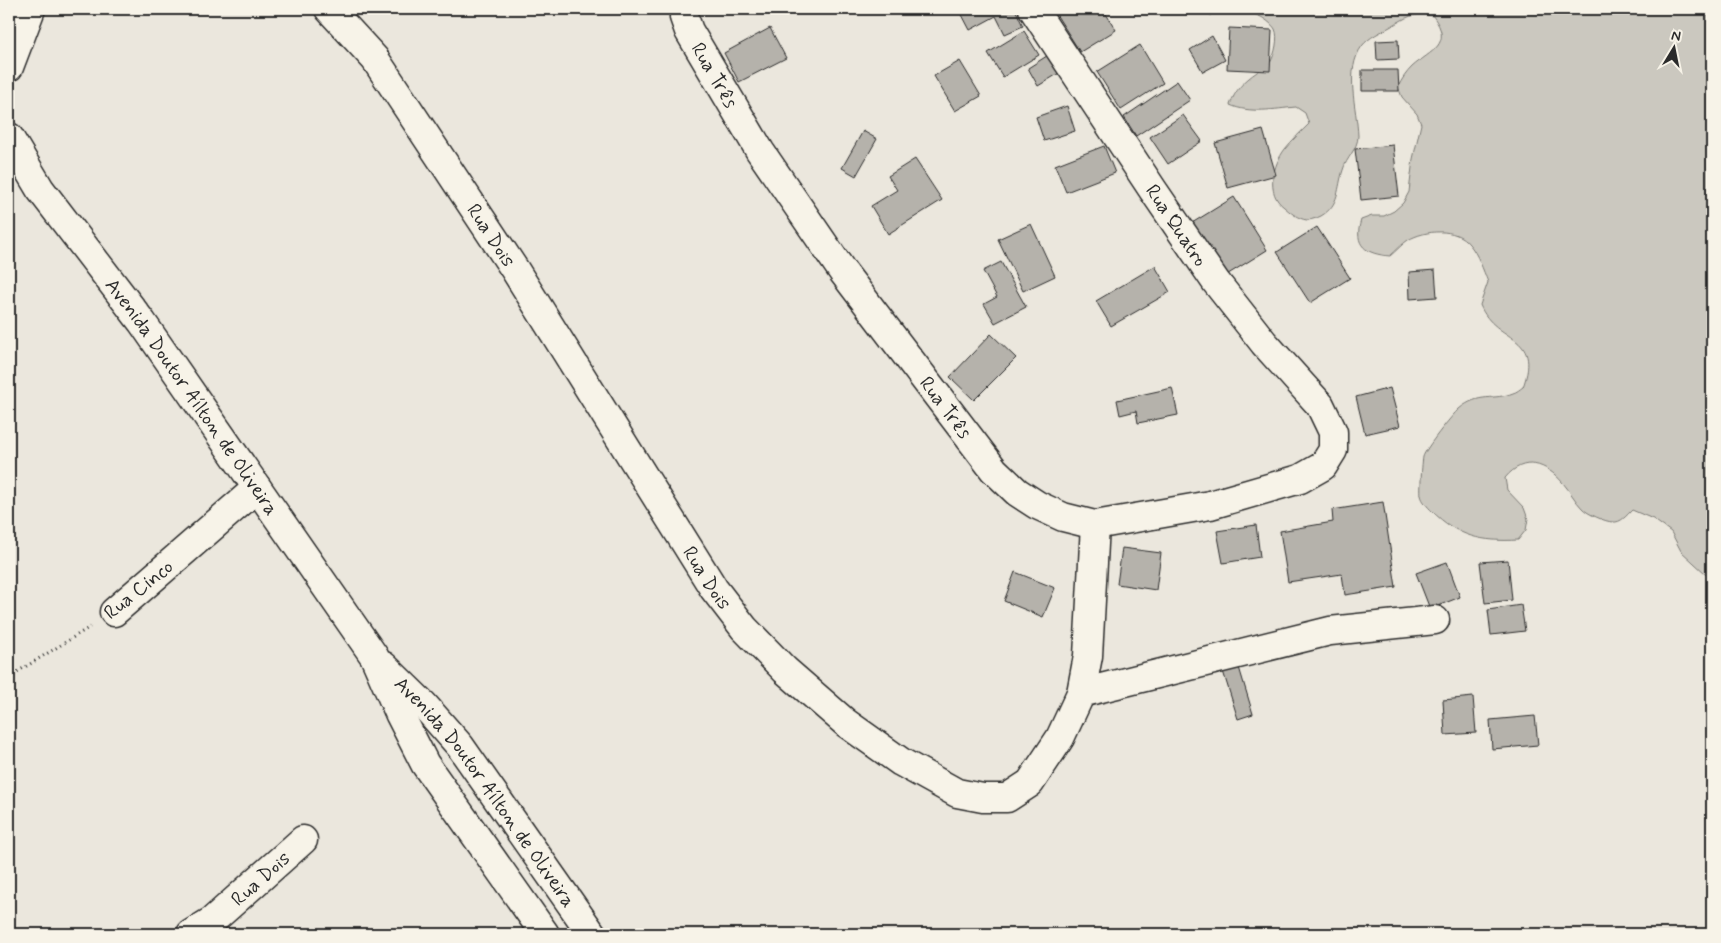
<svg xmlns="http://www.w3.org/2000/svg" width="1721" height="943" font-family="Mynerve,sans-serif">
<rect width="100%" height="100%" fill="#ebe7dd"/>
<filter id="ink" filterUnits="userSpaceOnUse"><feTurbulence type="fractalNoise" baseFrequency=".02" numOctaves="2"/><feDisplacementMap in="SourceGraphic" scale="10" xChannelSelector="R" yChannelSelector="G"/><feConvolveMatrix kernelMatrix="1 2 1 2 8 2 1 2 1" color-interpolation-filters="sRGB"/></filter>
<g filter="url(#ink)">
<path fill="#cbc8bf" stroke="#7b7a75" d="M1237 9H1712V578L1706 574 1681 551 1671 532 1653 519 1632 510C1627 515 1621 523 1613 522 1606 522 1587 514 1582 508 1575 501 1570 491 1563 483 1546 463 1524 455 1505 478L1507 490 1524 508 1528 519 1526 530 1518 540C1482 542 1458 537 1432 511 1428 507 1422 501 1421 495 1420 491 1422 462 1423 457 1425 449 1452 415 1459 409 1479 392 1494 401 1513 393 1517 392 1520 389 1523 387 1543 332 1496 344 1480 305L1488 282C1483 270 1478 254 1469 244 1456 227 1425 230 1408 240 1402 244 1396 251 1390 256 1366 254 1353 246 1361 220L1372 216H1384L1394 211 1403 203 1409 192 1413 159 1421 124 1417 114 1402 97 1398 87C1402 79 1406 73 1412 67 1431 50 1454 45 1433 16 1413 12 1407 17 1390 27 1381 32 1369 37 1362 46 1344 71 1357 108 1358 136 1358 149 1346 158 1343 170 1337 188 1340 205 1321 216 1317 218 1311 220 1307 220 1298 219 1290 212 1284 207 1265 193 1273 165 1285 149 1292 140 1301 132 1309 124L1305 113 1296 107C1275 109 1250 114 1230 105 1235 90 1244 81 1257 72 1261 69 1267 67 1270 63 1275 55 1279 37 1275 29 1272 24 1264 18 1259 16 1253 13 1244 12 1237 9Z"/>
<path fill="#b5b2ab" stroke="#2b2b2b" d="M959 9H1015L1023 26 1005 34 996 16 970 30Z
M1059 9H1103L1116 30 1080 52 1054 11Z
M1208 9H1226L1210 15Z
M770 28 786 58 739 82 724 53Z
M1229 28 1272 30 1270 71 1227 69Z
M1024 31 1039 55 1003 77 988 53Z
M1212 36 1225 60 1203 72 1190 50Z
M1398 40 1399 59 1377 60 1376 41Z
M1140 45 1163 83 1121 110 1097 72Z
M1050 54 1061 72 1038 86 1028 68Z
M960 61 981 96 955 111 934 76Z
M1362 70H1398L1399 91H1362Z
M1177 81 1190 100 1136 136 1124 117Z
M1067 106 1075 131 1044 141 1036 117Z
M1183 115 1202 141 1168 164 1150 137Z
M1263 130 1276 175 1228 188 1215 143Z
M863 131 877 139 856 176 842 168Z
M1393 145 1399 196 1361 200 1355 149Z
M1104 146 1115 173 1066 192 1055 165Z
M915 159 942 200 888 234 871 206 897 190 888 176Z
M1234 197 1267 250 1225 276 1192 223Z
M1031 224 1055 276 1023 291 998 239Z
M1317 227 1350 278 1310 303 1277 252Z
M1001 262 1026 307 995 323 984 304 997 297 983 271Z
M1155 266 1170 292 1111 326 1096 301Z
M1435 270 1437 297 1410 299 1409 272Z
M991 334 1016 358 974 400 950 377Z
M1172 388 1178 415 1138 423 1136 411 1120 415 1117 400Z
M1390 388 1400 426 1365 434 1356 397Z
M1383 502 1396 587 1345 595 1342 574 1288 582 1280 531 1333 522 1332 510Z
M1256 525 1260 557 1223 563 1217 531Z
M1122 548 1161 553 1156 590 1117 584Z
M1508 560 1512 600 1485 603 1480 562Z
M1447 562 1460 597 1430 609 1416 573Z
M1015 572 1055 588 1043 617 1004 601Z
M1521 605 1525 631 1491 635 1488 610Z
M1238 664 1253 714 1238 719 1222 668Z
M1473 697 1476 733 1445 735 1443 700Z
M1535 716 1538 745 1492 749 1490 720Z"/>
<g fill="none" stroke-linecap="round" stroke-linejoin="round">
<defs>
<g id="minor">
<path id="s1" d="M329 9 375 59 515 270 714 589 744 628 785 670 846 723 901 762 957 793 983 798H1007L1030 783 1060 738 1081 693 1088 656 1095 525"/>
<path id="s2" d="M685 9 684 17 689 31 760 151 843 272 994 470 1017 492 1037 505 1063 517 1095 525 1210 505 1300 479 1323 466 1333 450V432L1320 405 1264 343 1216 282 1153 190 1033 9"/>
<path d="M9 67 31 9"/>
<path id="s3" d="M9 137 40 189 142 322 374 656 400 715 425 764 545 934"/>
<path d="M114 612 257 488"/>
<path id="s4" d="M384 666 423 704 460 746 592 934"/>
<path d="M1081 693 1330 631 1435 620"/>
<path id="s5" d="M191 934 212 921 303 840"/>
</g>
</defs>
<use href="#minor" stroke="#2b2b2b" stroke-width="31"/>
<path stroke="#2b2b2b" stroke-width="3" stroke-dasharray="1 4" stroke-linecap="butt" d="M9 677 90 627"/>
<use href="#minor" stroke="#f7f3e8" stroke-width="28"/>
</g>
</g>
<g text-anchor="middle" stroke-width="4" stroke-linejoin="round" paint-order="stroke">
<g font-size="20" fill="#2b2b2b" stroke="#f7f3e8">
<text dy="7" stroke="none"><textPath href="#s2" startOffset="74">Rua Três</textPath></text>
<text transform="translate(1177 225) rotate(56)" y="7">Rua Quatro</text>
<text dy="7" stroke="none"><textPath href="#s1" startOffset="279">Rua Dois</textPath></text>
<text dy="7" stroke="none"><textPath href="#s3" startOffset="318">Avenida Doutor Aílton de Oliveira</textPath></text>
<text dy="7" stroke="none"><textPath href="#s2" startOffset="479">Rua Três</textPath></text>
<text dy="7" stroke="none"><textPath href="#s1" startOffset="684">Rua Dois</textPath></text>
<text transform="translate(138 589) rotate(-39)" y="7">Rua Cinco</text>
<text dy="7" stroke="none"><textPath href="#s4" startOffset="162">Avenida Doutor Aílton de Oliveira</textPath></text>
<text dy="7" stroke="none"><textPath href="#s5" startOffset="89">Rua Dois</textPath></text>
</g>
</g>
<rect width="1721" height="943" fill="none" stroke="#f7f3e8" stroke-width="30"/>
<rect x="15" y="15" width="1691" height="913" fill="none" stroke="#2b2b2b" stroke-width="2" filter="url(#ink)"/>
<g transform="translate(1674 48) rotate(10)" stroke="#f7f3e8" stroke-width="4" paint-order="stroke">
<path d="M0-4L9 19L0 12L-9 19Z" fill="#2b2b2b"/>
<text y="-8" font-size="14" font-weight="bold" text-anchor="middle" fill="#2b2b2b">N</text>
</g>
</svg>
